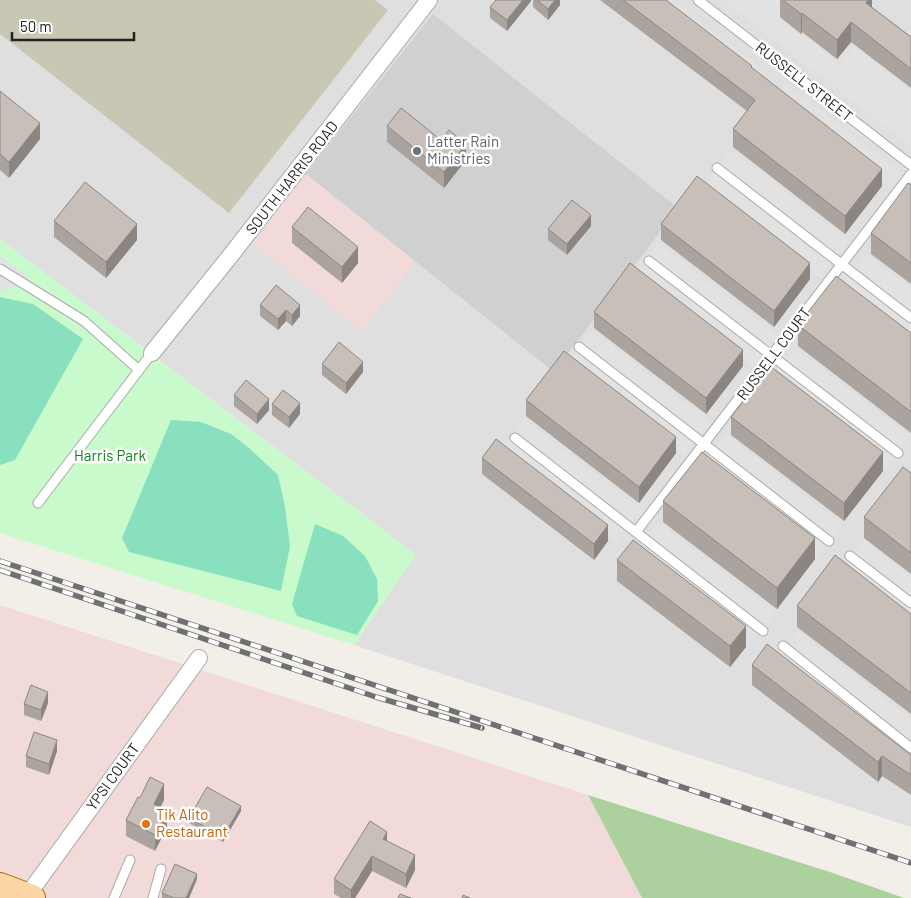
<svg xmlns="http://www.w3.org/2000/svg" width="911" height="898" font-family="Barlow,sans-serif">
<rect width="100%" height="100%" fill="#f2efe9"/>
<path fill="#e0dfdf" d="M0 0H911V827L354 645 415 554 0 239Z"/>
<path fill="#f2dad9" d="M306 174 415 262 362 331 253 244Z
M0 605 588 795 642 898H0Z"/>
<path fill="#d0d0d0" d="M433 14 678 208 554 372 306 174Z"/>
<path fill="#c7c7b4" d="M0 0H375L388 10 229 213 0 34Z"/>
<path fill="#add19e" d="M588 795 833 873 904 898H642Z"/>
<path fill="#c8facc" d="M0 239 416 555 354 645 0 533Z"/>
<path fill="#88e0be" d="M0 297 33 304 83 339 15 460 0 465Z
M171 420 201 422 231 434 249 448 278 475 285 507 290 546 281 591 129 552 122 538Z
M315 524 343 536 365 556 377 579 378 601 357 635 297 616 292 604Z"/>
<path fill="#e2e2e2" d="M646 0H673L762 69 753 82Z
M723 0H792L780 17 840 64 854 47 911 91V147Z
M786 84 901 173 891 188 774 98Z
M731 150 849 241 820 278 702 188Z
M659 244 777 335 752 367 633 276Z
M865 254 911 289V348L837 291Z
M0 256 30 278 0 292Z
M592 330 710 422 684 455 566 364Z
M793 347 910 436 884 470 768 380Z
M525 419 642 510 616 543 499 452Z
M726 434 843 525 816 558 700 468Z
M658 522 776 613 748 645 631 554Z
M864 540 911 576V631L839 576Z
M798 631 911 719V748L907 745 895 760 771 663Z"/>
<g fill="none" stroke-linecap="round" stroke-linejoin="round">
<defs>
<path id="lane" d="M698 0 911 165
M717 168 911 318
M649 261 898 453
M0 269 84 321 139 370
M579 347 829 541
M515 438 763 631
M38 503 152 353
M636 532 911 174
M850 556 911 603
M783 646 911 748
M114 898 130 860
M153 898 161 869"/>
<path id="street" d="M152 353 231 255 429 0
M27 896 199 658"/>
<path id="primary" d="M0 886 32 898"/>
</defs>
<use href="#lane" stroke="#a9a9a9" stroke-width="11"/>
<use href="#street" stroke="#a9a9a9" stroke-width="18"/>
<use href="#primary" stroke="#a06b00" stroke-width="28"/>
<use href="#lane" stroke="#fff" stroke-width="9"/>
<use href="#street" stroke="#fff" stroke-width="16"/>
<use href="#primary" stroke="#fcd6a4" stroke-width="26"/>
<defs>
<path id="rail" d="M0 561 911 863
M0 570 376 697 482 728"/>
</defs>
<use href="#rail" stroke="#707070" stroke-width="5.5"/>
<use href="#rail" stroke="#fff" stroke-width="4" stroke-dasharray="11" stroke-linecap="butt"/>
</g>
<path fill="#aba49e" d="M531 0V1L507 31 490 18V7Z
M533 0H560V5L548 20 533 7Z
M600 0H666L752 68 882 186 845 234 733 147V129L747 111Z
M780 0H872V7L911 37V88L851 42 837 59 802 32 801 34 780 17Z
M0 91 40 139 9 178 0 170Z
M387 126 466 160 444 188 387 142Z
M911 185V284L871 254V233Z
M54 221 137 240 106 278 54 237Z
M661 224 810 279 774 327 661 240Z
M591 226 567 255 548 240V229Z
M292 227 358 263 342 283 292 243Z
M276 285 300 316 292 326 286 321 278 330 260 316V305Z
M594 312 743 366 706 414 594 328Z
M798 325 911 333V433L798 346Z
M322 364 363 372 346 394 322 375Z
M234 395 269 410 257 424 234 406Z
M526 400 676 453 639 503 526 416Z
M272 404 300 414 289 428 272 415Z
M731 417 883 471 844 521 731 435Z
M482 458 608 541 594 560 482 474Z
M911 473V574L864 538V517Z
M663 501 815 559 777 609 663 522Z
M617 560 746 647 730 667 617 581Z
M797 606 911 614V714L797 627Z
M752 665 911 755V795L882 776 878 782 752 685Z
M48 703 41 721 24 715V704Z
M57 751 49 775 26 767V756Z
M140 798 164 800 160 808 167 827 155 851 126 836V820Z
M241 811 223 842 189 823V818Z
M387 841 415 870 406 888 372 871 355 898H341L334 894V879Z
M197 879 189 898H162V893Z"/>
<path fill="#8b8681" d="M523 0H531V1L507 31V20Z
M555 0H560V5L548 20V9Z
M868 0H872V15L866 3Z
M802 13V32L801 34V14Z
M851 22V42L837 59V40Z
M40 123V139L9 178V162Z
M466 144V160L444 188V172Z
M882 169V186L845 234V216Z
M591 215V226L567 255V244Z
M137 224V240L106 278V262Z
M358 247V263L342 283V267Z
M810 263V279L774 327V311Z
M300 305V316L292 326V315Z
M286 310V321L278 330V319Z
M743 350V366L706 414V398Z
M363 362V372L346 394V383Z
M269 399V410L257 424V414Z
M300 403V414L289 428V417Z
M676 437V453L639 503V487Z
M883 452V471L844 521V503Z
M608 525V541L594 560V544Z
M815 538V559L777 609V588Z
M746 626V647L730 667V646Z
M48 692V703L41 721V710Z
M57 740V751L49 775V764Z
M882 756V776L878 782V762Z
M164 784V800L154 820V804Z
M241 806V811L223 842V837Z
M167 811V827L155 851V835Z
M387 832V847L383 839Z
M415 855V870L406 888V874Z
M372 856V871L355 898H351V890Z
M197 874V879L189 898H186Z"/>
<path fill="#c7bfb8" stroke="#8b8681" d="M496 0H523L507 20 490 7Z
M537 0H555L548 9Z
M623 0H666L752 66 751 67 882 169 845 216 733 129 755 100Z
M783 0H868L866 3 911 37V69L851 22 837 40 802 13 801 14Z
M0 91 40 123 9 162 0 154Z
M401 108 441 140 449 130 466 144 444 172 387 126Z
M697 176 810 263 774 311 661 224Z
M85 182 137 224 106 262 54 221Z
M908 183 911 185V263L871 233Z
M572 200 591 215 567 244 548 229Z
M308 207 358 247 342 267 292 227Z
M630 263 743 350 706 398 594 312Z
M836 276 911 333V412L798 325Z
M276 285 300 305 292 315 286 310 278 319 260 305Z
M339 342 363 362 346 383 322 364Z
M564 351 676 437 639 487 526 400Z
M770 366 883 452 844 503 731 417Z
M246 380 269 399 257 414 234 395Z
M283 390 300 403 289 417 272 404Z
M496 439 608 525 594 544 482 458Z
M702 452 815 538 777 588 663 501Z
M903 467 911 473V553L864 517Z
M633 540 746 626 730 646 617 560Z
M835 555 911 614V693L797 606Z
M767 644 911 755V775L882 756 878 762 752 665Z
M31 685 48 692 41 710 24 704Z
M34 732 57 740 49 764 26 756Z
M150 777 164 784 154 804 167 811 155 835 126 820 138 797 140 798Z
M207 787 241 806 223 837 189 818Z
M370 821 387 832 383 839 415 855 406 874 372 856 351 890 334 879Z
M175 864 197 874 186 898H174L162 893Z
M400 894 411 898H398Z
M463 895 470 898H462Z"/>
<circle fill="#6b7280" stroke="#fff" stroke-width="2" cx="417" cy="151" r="5"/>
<circle fill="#e8710a" stroke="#fff" stroke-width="2" cx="146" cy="824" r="5"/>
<g text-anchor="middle" stroke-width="5" stroke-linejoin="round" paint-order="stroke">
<g font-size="15" fill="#222" stroke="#fff">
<text transform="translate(804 82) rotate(38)" y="5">RUSSELL STREET</text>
<text transform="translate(292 178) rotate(-52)" y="5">SOUTH HARRIS ROAD</text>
<text transform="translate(774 354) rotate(-53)" y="5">RUSSELL COURT</text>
<text transform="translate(113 777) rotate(-54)" y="5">YPSI COURT</text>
</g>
<g font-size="15" fill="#5b616d" stroke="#fff" text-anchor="start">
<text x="427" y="147">Latter Rain<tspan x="427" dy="17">Ministries</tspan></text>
</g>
<g font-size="15" fill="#0c8416" stroke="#fff">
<text x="110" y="461">Harris Park</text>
</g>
<g font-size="15" fill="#c56008" stroke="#fff" text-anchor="start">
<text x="156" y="820">Tik Alito<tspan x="156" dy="17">Restaurant</tspan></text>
</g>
</g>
<path d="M12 32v8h122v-8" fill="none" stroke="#222222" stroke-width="2.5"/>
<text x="20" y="32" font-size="15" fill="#222222" stroke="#ffffff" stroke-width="4" paint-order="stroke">50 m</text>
</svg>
